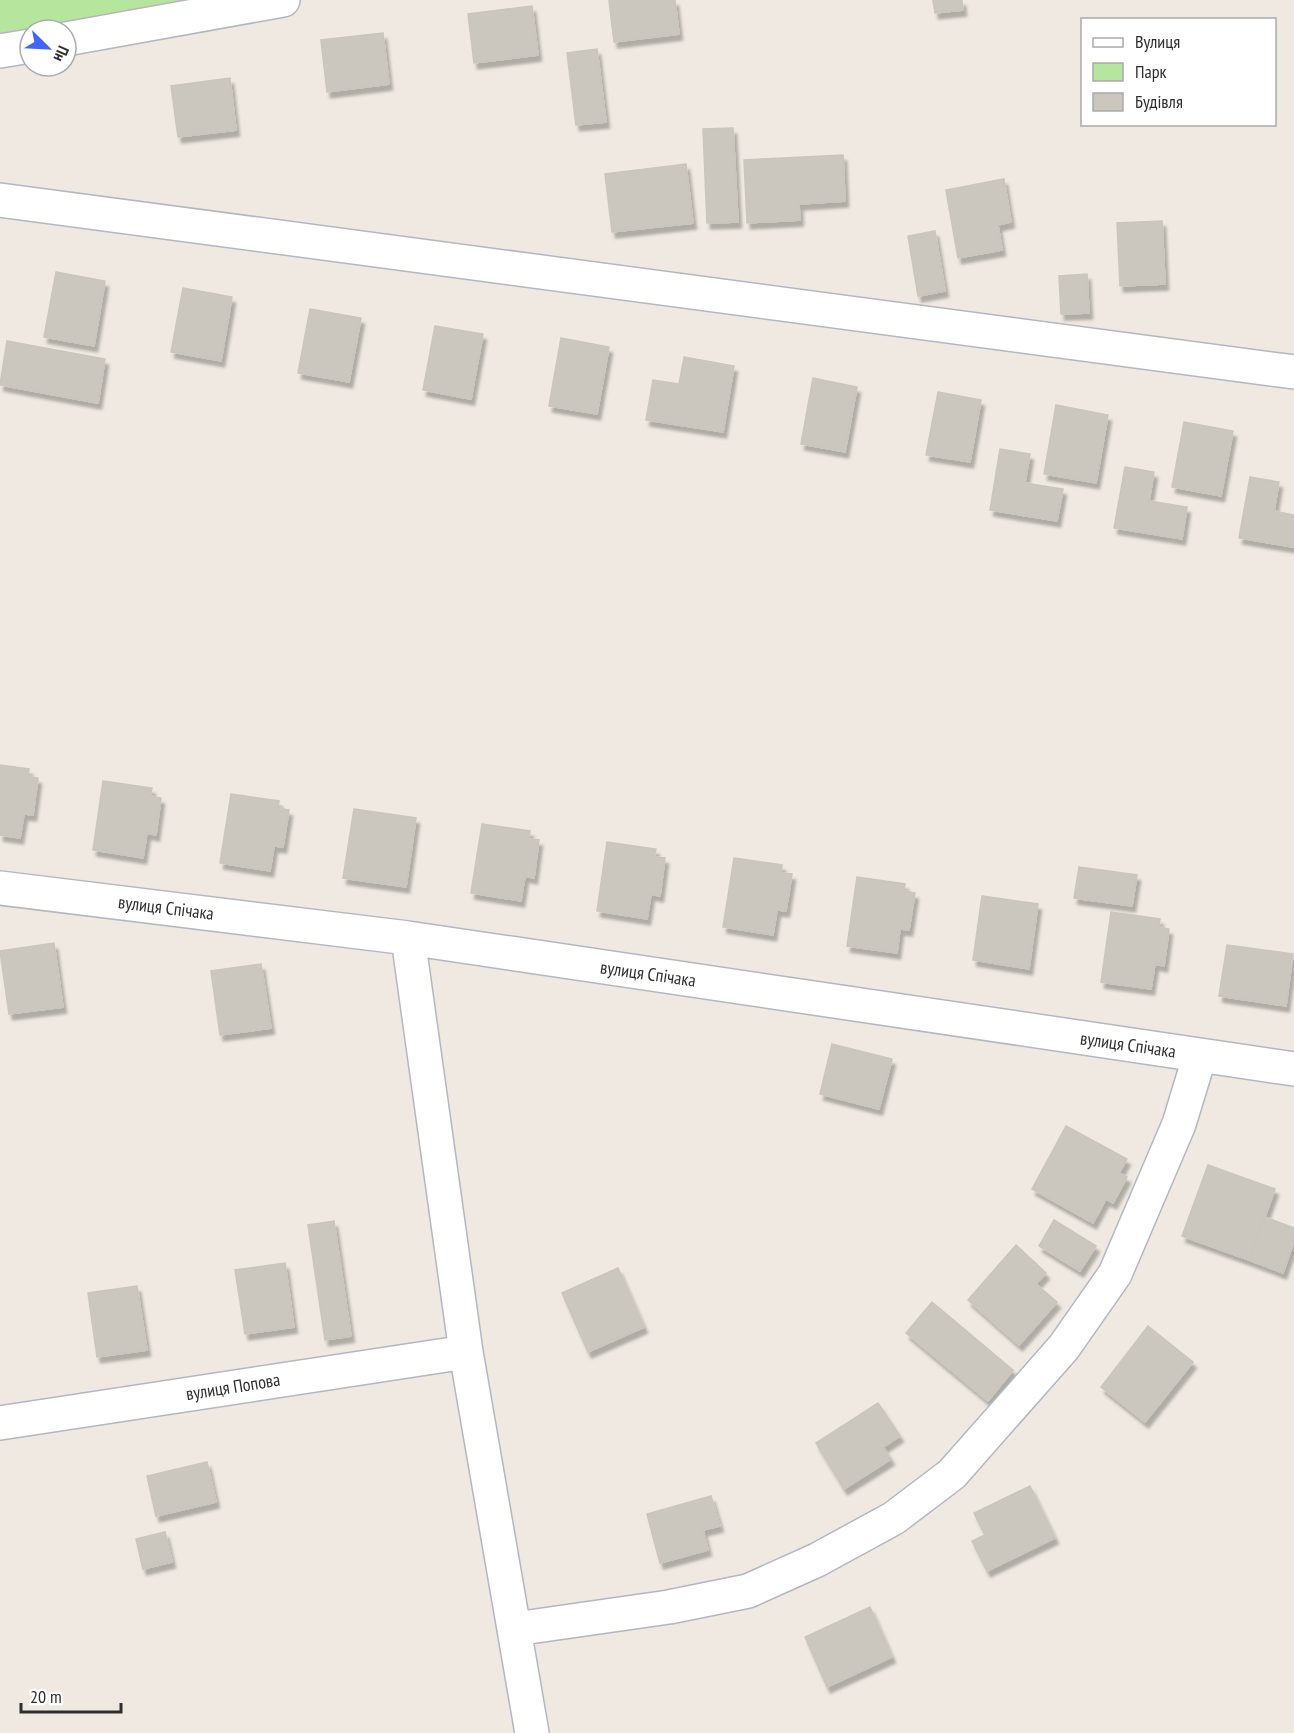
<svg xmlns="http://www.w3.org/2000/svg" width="1294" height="1733" font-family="'PT Sans Narrow',sans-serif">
<defs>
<filter id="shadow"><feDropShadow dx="3.5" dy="6" stdDeviation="1.5" flood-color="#0004"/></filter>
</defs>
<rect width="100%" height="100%" fill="#efe9e1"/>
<path fill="#b6e59e" d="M0 0H302L66 42V30H30L0 54Z"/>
<path fill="#cbc7bf" stroke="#cbc5ba" stroke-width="1.5" filter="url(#shadow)" d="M609 0H675L679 34 614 42Z
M933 0H962L963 10 935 13Z
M532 6 538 55 474 63 468 14Z
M383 33 389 84 327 92 321 40Z
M597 49 606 122 576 125 567 53Z
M230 78 236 130 178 137 171 86Z
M733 128 738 222 707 223 703 129Z
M843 155 845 201 799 204 800 220 747 223 744 160Z
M686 164 693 223 612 232 605 174Z
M1004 179 1011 222 998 225 1002 250 958 258 946 190Z
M1162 221 1165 284 1120 286 1117 223Z
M935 231 945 291 918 296 908 236Z
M56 272 105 281 94 346 44 337Z
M1087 274 1089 313 1061 314 1059 276Z
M183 288 232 297 221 361 171 352Z
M310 309 361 318 349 382 298 373Z
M435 326 483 334 471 399 423 390Z
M561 338 609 347 597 414 549 406Z
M7 341 105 359 98 403 0 385Z
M684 357 734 366 723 432 646 420 653 380 679 384Z
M813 378 857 387 845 452 801 444Z
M938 392 981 400 970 462 926 455Z
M1056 405 1108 415 1096 483 1044 474Z
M1184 422 1233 431 1221 496 1172 487Z
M1000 449 1030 454 1025 483 1063 489 1057 521 990 510Z
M1125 467 1154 472 1149 501 1187 507 1182 539 1114 528Z
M1250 477 1279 482 1274 511 1294 515V547L1239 538Z
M0 765 29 769 28 776 38 778 33 815 24 814 20 838 0 835Z
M103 781 152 788 150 796 161 798 156 835 147 833 143 858 93 850Z
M231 794 279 801 278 808 289 810 283 847 274 846 270 871 220 863Z
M354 809 416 818 406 887 343 878Z
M482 824 530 831 529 839 539 840 534 878 525 876 521 901 471 893Z
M607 842 656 849 654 857 665 858 660 896 651 894 647 919 597 911Z
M734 858 782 865 781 873 792 874 786 911 777 910 773 935 723 927Z
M1079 867 1137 875 1132 906 1074 898Z
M857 877 905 884 904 891 915 893 909 930 900 929 897 953 847 946Z
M982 896 1038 904 1029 969 973 960Z
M1111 912 1160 919 1159 927 1169 929 1164 966 1155 964 1151 989 1101 982Z
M54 943 63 1007 9 1014 0 951Z
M1227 945 1293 954 1286 1006 1219 996Z
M261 964 271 1028 220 1035 211 971Z
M832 1044 892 1059 879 1109 820 1094Z
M1066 1126 1127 1159 1119 1173 1127 1177 1113 1203 1106 1199 1093 1223 1032 1189Z
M1208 1165 1275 1189 1249 1260 1182 1236Z
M1265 1217 1294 1228V1241L1283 1273 1249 1260Z
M1054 1220 1096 1246 1080 1271 1039 1246Z
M334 1221 351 1336 325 1340 308 1225Z
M1016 1245 1046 1273 1036 1284 1057 1302 1019 1345 968 1300Z
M285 1263 294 1327 245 1334 235 1270Z
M618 1268 644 1327 588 1352 562 1293Z
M137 1286 147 1350 97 1357 88 1293Z
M932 1302 1013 1370 988 1401 906 1333Z
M1148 1326 1193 1362 1145 1422 1101 1387Z
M878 1403 900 1436 883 1447 891 1459 844 1489 816 1443Z
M207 1462 216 1502 156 1516 147 1476Z
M1030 1486 1055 1538 987 1571 972 1541 985 1535 974 1513Z
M711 1496 720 1526 703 1530 708 1550 660 1563 647 1514Z
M165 1532 172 1562 143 1569 136 1539Z
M870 1607 892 1657 827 1687 805 1637Z"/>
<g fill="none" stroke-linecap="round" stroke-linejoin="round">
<defs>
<path id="street" d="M66 39 283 0
M0 51 30 46
M0 200 1294 372
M0 888 408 938 1294 1069
M408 938 466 1352 532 1733
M0 1423 466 1352
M515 1629 669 1607 748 1591 817 1560 894 1518 952 1474 1064 1347 1115 1274 1179 1124 1200 1055"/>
</defs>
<use href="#street" stroke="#b4b7c1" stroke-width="36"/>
<use href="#street" stroke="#fff" stroke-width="33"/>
</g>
<g text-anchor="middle" stroke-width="6" stroke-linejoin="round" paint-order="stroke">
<g font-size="18" fill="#2e2e2e" stroke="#fff">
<text transform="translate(166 908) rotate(7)" y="6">вулиця Спічака</text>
<text transform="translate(648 974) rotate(8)" y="6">вулиця Спічака</text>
<text transform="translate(1128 1045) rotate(8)" y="6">вулиця Спічака</text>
<text transform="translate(233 1387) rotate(-9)" y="6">вулиця Попова</text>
</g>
</g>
<rect x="1081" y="18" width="195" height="108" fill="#ffffff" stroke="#ababab" stroke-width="1.5"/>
<rect x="1093" y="38" width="30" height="9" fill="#ffffff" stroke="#ababab" stroke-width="1.5"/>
<text x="1135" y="48" font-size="18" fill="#2e2e2e">Вулиця</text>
<rect x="1093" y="63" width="30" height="18" fill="#b6e59e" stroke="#ababab" stroke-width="1.5"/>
<text x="1135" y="78" font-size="18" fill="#2e2e2e">Парк</text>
<rect x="1093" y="93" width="30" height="18" fill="#cbc7bf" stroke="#ababab" stroke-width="1.5"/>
<text x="1135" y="108" font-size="18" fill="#2e2e2e">Будівля</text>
<g transform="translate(48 48) rotate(114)"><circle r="28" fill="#ffffff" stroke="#ababab" stroke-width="1.5"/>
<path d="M0-4.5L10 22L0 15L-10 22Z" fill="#4264fb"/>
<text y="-9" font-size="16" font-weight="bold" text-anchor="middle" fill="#2e2e2e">Пн</text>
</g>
<path d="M21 1703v9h100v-9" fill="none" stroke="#2e2e2e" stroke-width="3"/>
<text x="30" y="1703" font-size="18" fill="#2e2e2e" stroke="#ffffff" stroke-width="4.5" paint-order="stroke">20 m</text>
</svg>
